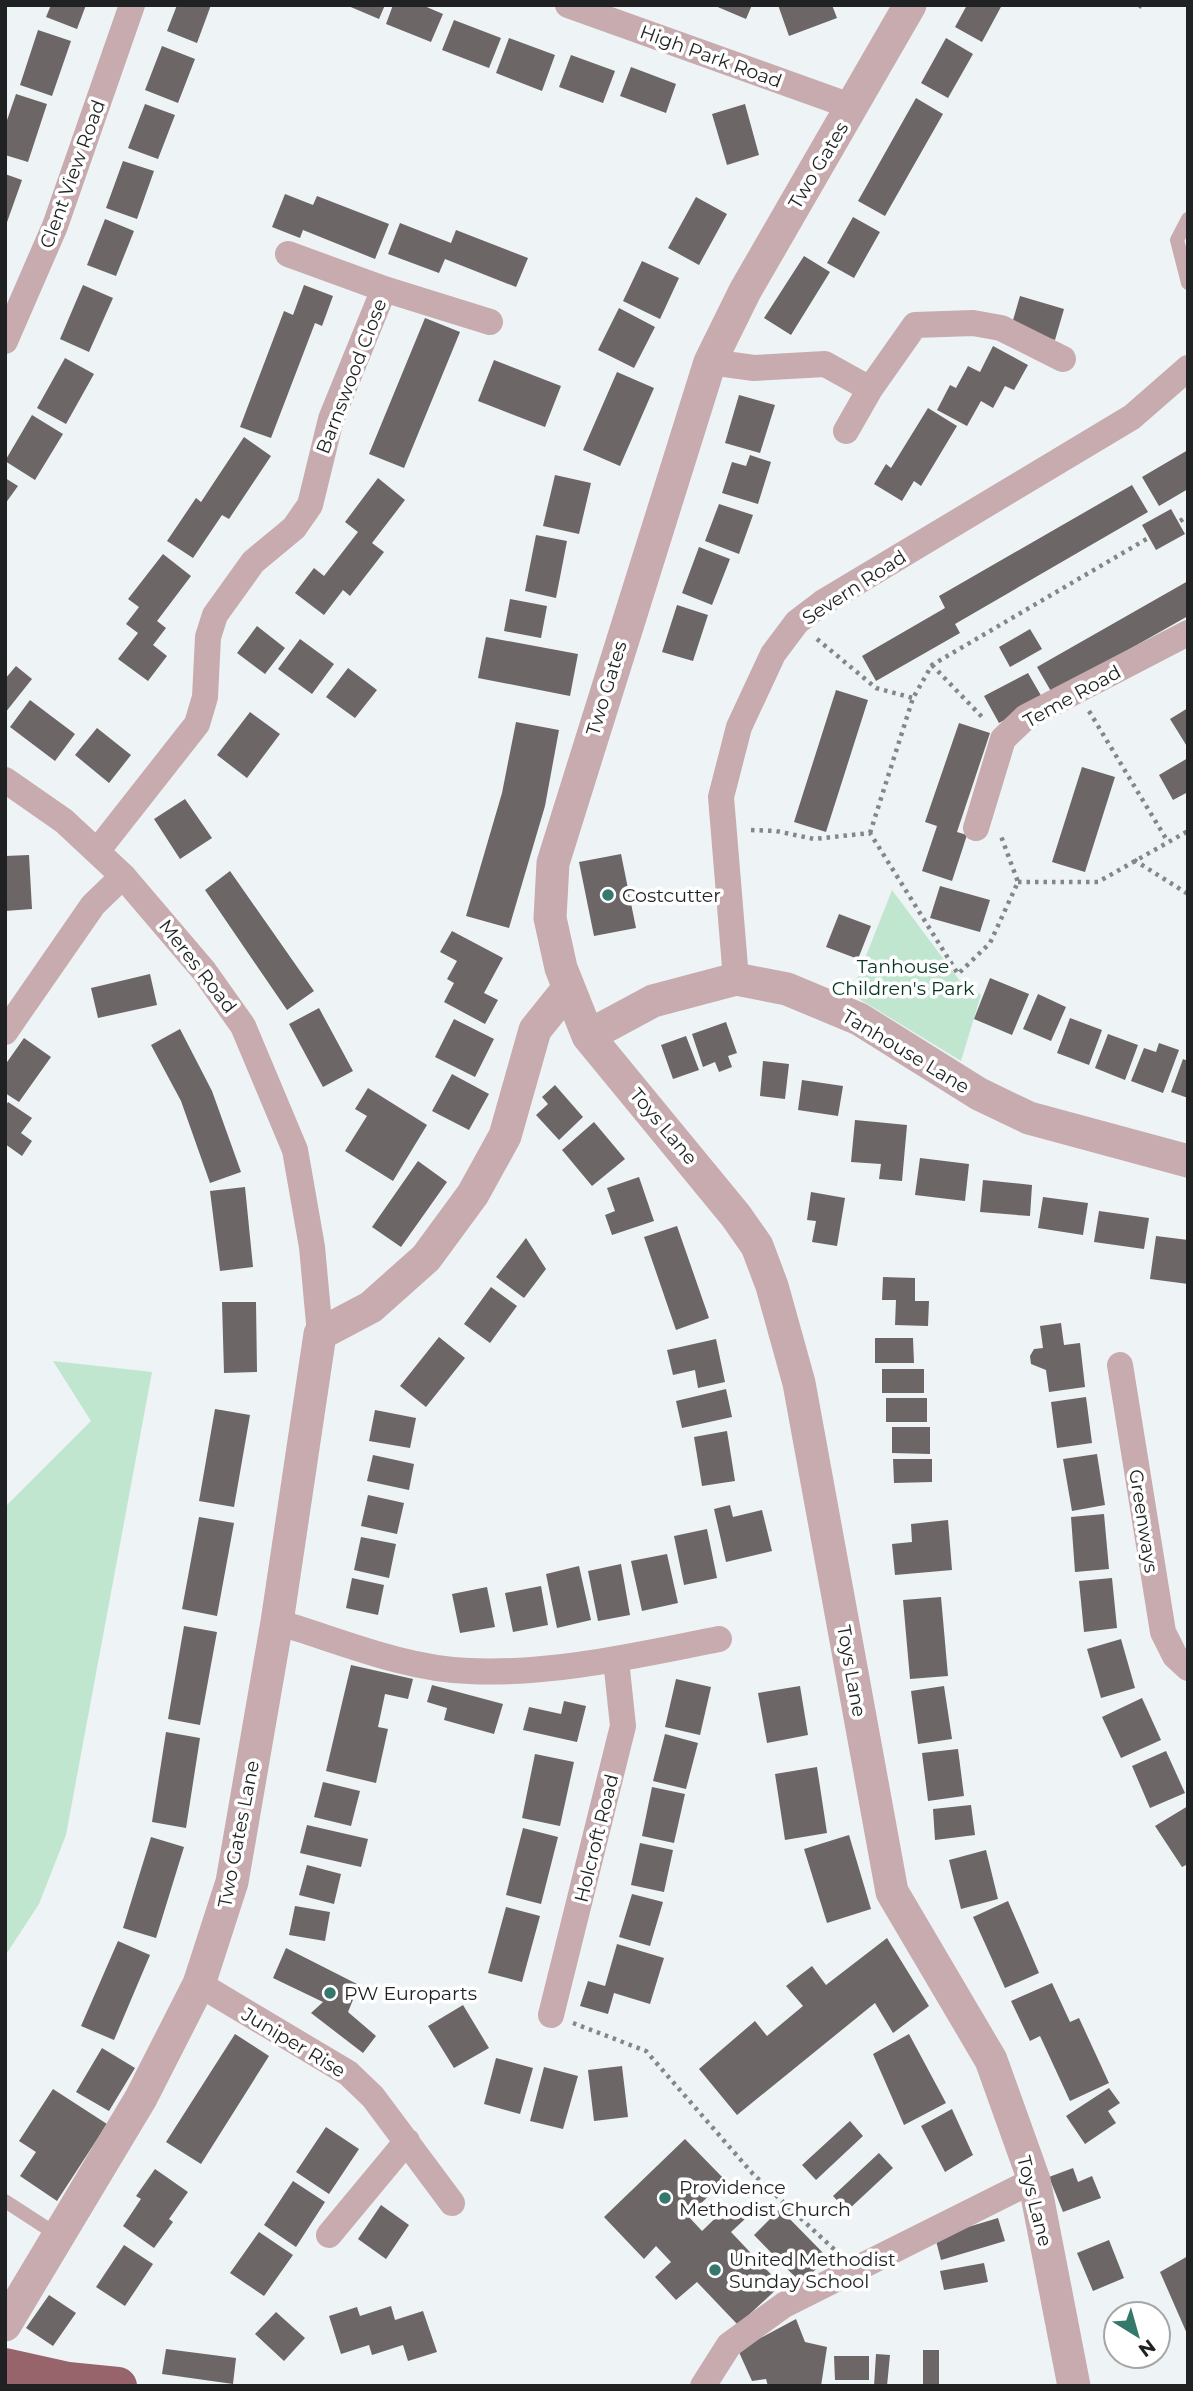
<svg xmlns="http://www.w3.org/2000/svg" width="1193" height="2391" font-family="Montserrat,sans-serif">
<rect width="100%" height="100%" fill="#eef3f6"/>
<path fill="#c1e6d0" d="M892 890 960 981 981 995 961 1061 851 994Z
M53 1361 152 1372 66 1835 39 1904 5 1956V1507L91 1421Z"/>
<path fill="#6c6666" d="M51 5H86L77 29 46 17Z
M177 5H211L197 43 167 31Z
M346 5H385L379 19Z
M393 5H422L443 14 431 42 386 24Z
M713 5H752L746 19Z
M778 5H832L837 18 789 36Z
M967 5H1002L982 42 955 27Z
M454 20 501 38 489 68 442 50Z
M38 30 71 41 52 96 20 85Z
M509 38 555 55 542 91 496 73Z
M946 38 973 54 948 98 921 83Z
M162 46 195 59 178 103 145 90Z
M571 55 615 71 603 103 559 87Z
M631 67 676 84 666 113 620 96Z
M16 94 47 104 28 162 5 155V126Z
M916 98 943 114 885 216 858 201Z
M145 104 175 115 158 159 128 148Z
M745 104 759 155 727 165 712 114Z
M123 161 154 171 137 219 106 208Z
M5 174 22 180 6 225H5Z
M285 194 313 205 317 196 389 224 375 259 303 230 300 238 272 227Z
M696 197 727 214 699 265 668 248Z
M853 217 880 232 854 278 827 263Z
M105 219 134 231 116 276 87 265Z
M400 223 451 243 456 230 528 258 516 287 445 259 439 273 388 254Z
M804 256 830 272 791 335 764 318Z
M642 261 679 278 660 319 623 301Z
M83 285 113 298 89 352 60 339Z
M304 285 333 296 322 326 315 323 271 438 240 427 284 311 293 315Z
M1020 296 1064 309 1055 340 1011 327Z
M619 308 655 327 634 368 598 350Z
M425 318 460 332 404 468 369 454Z
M993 346 1028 365 1014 390 1005 386 993 408 981 401 967 426 937 410 950 385 956 388 968 366 980 372Z
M65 358 94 374 66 424 37 408Z
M494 360 561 386 545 427 478 401Z
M617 372 654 388 620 466 583 450Z
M739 395 775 405 760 453 725 443Z
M928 408 957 426 921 486 914 481 902 501 874 484 886 464 891 468Z
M32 415 63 434 35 480 5 461Z
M244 437 271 456 229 519 222 515 193 558 167 541 196 498 201 502Z
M1188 450V489L1159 506 1142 477Z
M750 455 771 462 758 504 722 493 732 462 746 466Z
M555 475 591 483 579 534 543 526Z
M5 478 18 486 5 504Z
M378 478 405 500 372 543 384 552 350 596 343 590 324 615 295 593 314 568 324 576 358 532 345 522Z
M1132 485 1148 512 955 624 960 633 876 681 862 656 945 608 939 596Z
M719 504 753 515 739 554 705 541Z
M1171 509 1185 534 1156 550 1142 525Z
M536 535 567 541 556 598 525 591Z
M699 547 730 559 712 605 682 593Z
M163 554 191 576 157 621 166 628 153 645 167 656 148 681 118 659 138 633 126 624 139 607 128 599Z
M1188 581V616L1052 693 1037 667Z
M510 599 547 606 541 638 504 631Z
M677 605 708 615 693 661 662 652Z
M257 626 285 648 265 674 237 653Z
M1030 629 1042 649 1010 667 999 647Z
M486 637 578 654 570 696 478 678Z
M300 639 334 664 312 694 278 669Z
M16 666 32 679 5 713V679Z
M348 668 377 690 355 718 326 697Z
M1028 673 1043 699 999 723 984 696Z
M836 690 868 700 826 832 794 822Z
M30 700 75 734 55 761 10 727Z
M1188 708V748L1170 719Z
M250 712 280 734 247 778 217 755Z
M516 722 559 730 545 806 509 928 466 916 502 793Z
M959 723 990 733 957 832 967 835 952 881 922 871 937 826 925 822Z
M97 728 131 755 109 783 75 755Z
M1188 758V792L1173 800 1159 775Z
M1082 767 1115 777 1085 872 1052 862Z
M185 799 212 838 180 859 154 819Z
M621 854 636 928 594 936 579 862Z
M29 855 32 909 5 911V856Z
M230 871 314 991 287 1010 205 890Z
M940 886 990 900 980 932 930 918Z
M839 914 871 926 858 959 826 947Z
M452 931 503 958 484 993 498 1000 485 1024 444 1002 454 983 447 979 457 961 440 952Z
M150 974 157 1005 98 1018 91 988Z
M990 978 1029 994 1012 1035 974 1019Z
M1038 994 1066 1007 1051 1041 1023 1029Z
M319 1008 353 1071 323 1087 289 1024Z
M1070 1018 1102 1030 1089 1065 1057 1053Z
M454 1019 494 1039 475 1077 435 1057Z
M726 1022 737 1053 728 1056 732 1067 719 1072 715 1062 703 1067 692 1034Z
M180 1029 212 1091 241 1172 210 1183 181 1101 151 1045Z
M1108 1034 1138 1045 1125 1080 1095 1068Z
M686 1036 699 1070 673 1079 661 1045Z
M24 1038 51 1057 19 1102 5 1093V1065Z
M1159 1043 1179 1050 1163 1093 1131 1081 1144 1048 1156 1052Z
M1183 1059 1188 1061V1098L1171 1092Z
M763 1061 789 1064 785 1099 760 1096Z
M452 1074 489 1094 469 1130 432 1111Z
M802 1080 843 1086 838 1116 798 1110Z
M555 1085 583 1117 559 1140 536 1115 548 1104 542 1097Z
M368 1088 427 1125 393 1181 345 1151 367 1116 355 1109Z
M8 1102 32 1118 21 1133 32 1141 22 1156 5 1144V1107Z
M855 1120 907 1125 902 1181 879 1179 881 1164 851 1162Z
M594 1122 625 1159 592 1186 562 1150Z
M920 1158 969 1164 965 1201 915 1195Z
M418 1161 447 1182 401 1247 372 1227Z
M639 1177 654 1221 612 1235 605 1215 615 1211 607 1188Z
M983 1180 1032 1185 1030 1216 980 1212Z
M245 1187 253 1267 220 1271 210 1191Z
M811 1192 845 1198 837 1246 812 1242 816 1221 807 1220Z
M1043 1197 1088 1203 1083 1235 1038 1228Z
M1099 1211 1149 1218 1144 1249 1094 1242Z
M677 1226 709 1318 676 1330 644 1237Z
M1156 1236 1188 1240V1284L1150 1279Z
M526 1238 546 1269 524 1298 496 1277Z
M883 1277 915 1278V1301H929L928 1326 895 1325 896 1300H882Z
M491 1287 517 1306 490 1343 464 1324Z
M222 1302H256L257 1372 224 1373Z
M1061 1323 1064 1345 1080 1343 1085 1387 1049 1392 1046 1370 1031 1364 1030 1356 1034 1349 1043 1348 1040 1326Z
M439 1337 465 1358 426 1407 400 1386Z
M875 1338H913L914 1363H875Z
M716 1339 725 1382 698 1388 695 1370 673 1375 667 1350Z
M882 1369H924V1393H882Z
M726 1389 732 1417 682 1428 676 1401Z
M1086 1397 1092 1443 1057 1448 1051 1402Z
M886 1398H927V1422H886Z
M215 1409 250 1415 234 1507 199 1501Z
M375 1410 416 1418 410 1448 369 1441Z
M892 1427H930V1454L892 1453Z
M727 1431 735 1481 702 1486 694 1437Z
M1097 1454 1105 1505 1072 1511 1063 1459Z
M373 1455 414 1464 409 1490 367 1481Z
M893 1459H932V1482L894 1483Z
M368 1495 404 1503 397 1534 361 1526Z
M730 1505 733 1517 762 1510 772 1551 726 1562 714 1509Z
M1104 1514 1109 1569 1075 1572 1071 1517Z
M199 1517 234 1523 217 1616 182 1609Z
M948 1520 952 1570 895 1575 892 1544 912 1542 911 1524Z
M707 1529 717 1578 684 1585 674 1536Z
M361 1537 396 1544 389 1578 354 1570Z
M667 1554 678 1603 642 1611 631 1561Z
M621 1564 630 1615 598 1621 588 1571Z
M579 1566 591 1620 557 1628 546 1574Z
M352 1578 384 1585 378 1615 346 1608Z
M1112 1578 1117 1628 1084 1632 1079 1581Z
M541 1586 548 1625 513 1632 505 1593Z
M487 1587 495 1627 460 1633 452 1594Z
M941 1597 948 1676 910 1679 903 1600Z
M184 1626 217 1632 200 1725 168 1719Z
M1121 1639 1135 1688 1101 1698 1087 1649Z
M351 1665 413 1679 408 1699 385 1694 378 1727 388 1729 376 1783 326 1771Z
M676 1679 711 1687 700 1735 665 1727Z
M432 1685 503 1704 494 1734 444 1720 447 1708 427 1702Z
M800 1686 808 1735 767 1743 758 1693Z
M944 1686 952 1739 918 1744 911 1691Z
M1142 1698 1161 1740 1121 1758 1102 1717Z
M564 1701 586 1706 577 1742 523 1730 529 1707 561 1714Z
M166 1732 200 1738 186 1828 152 1822Z
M665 1734 698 1743 686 1789 653 1781Z
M958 1749 964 1796 928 1801 922 1753Z
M1166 1751 1185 1793 1150 1808 1132 1766Z
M535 1754 574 1762 560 1826 522 1818Z
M817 1767 827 1833 785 1840 775 1774Z
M323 1782 360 1791 351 1826 314 1817Z
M652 1787 685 1794 674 1843 642 1836Z
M971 1805 975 1835 935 1840 933 1809Z
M1188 1806V1864L1182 1867 1155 1826Z
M307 1825 368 1839 361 1867 300 1853Z
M523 1828 558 1837 541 1904 506 1895Z
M849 1835 871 1909 827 1923 804 1849Z
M151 1837 184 1847 156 1938 123 1928Z
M640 1843 673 1850 664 1892 631 1885Z
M986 1850 998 1899 961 1909 949 1860Z
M307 1865 341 1874 334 1904 299 1895Z
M632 1894 663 1902 650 1946 619 1937Z
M1008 1901 1039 1973 1005 1988 973 1917Z
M295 1906 330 1912 325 1941 289 1935Z
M506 1907 540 1916 522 1982 488 1973Z
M887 1938 929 2006 893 2033 875 2003 737 2115 699 2069 755 2021 767 2036 803 2006 786 1986 812 1966 826 1985Z
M118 1941 150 1955 114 2040 81 2026Z
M617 1944 664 1958 650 2004 614 1993 608 2014 580 2006 588 1981 605 1986Z
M286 1948 359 1985 348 2012 376 2036 363 2053 311 2013 323 2002 273 1978Z
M1052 1983 1070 2022 1079 2018 1109 2083 1070 2101 1040 2036 1030 2041 1011 2001Z
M463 2005 489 2048 454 2068 428 2026Z
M235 2034 269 2056 201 2164 166 2142Z
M909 2034 946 2103 904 2125 873 2054Z
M102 2048 135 2068 109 2111 76 2092Z
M496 2058 533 2068 520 2114 484 2104Z
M622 2066 628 2117 594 2121 588 2070Z
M544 2067 578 2076 563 2129 530 2121Z
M1109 2088 1120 2103 1108 2111 1116 2123 1085 2144 1066 2116Z
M53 2089 107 2124 57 2201 20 2176 36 2152 19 2141Z
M952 2109 973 2155 945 2172 921 2126Z
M850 2121 863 2136 816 2180 802 2165Z
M326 2127 359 2149 329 2194 296 2172Z
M685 2139 725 2180 688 2216 702 2231 730 2204 745 2219 731 2232 781 2285 738 2325 697 2282 676 2300 655 2277 671 2262 656 2246 644 2259 604 2217Z
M879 2153 893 2168 847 2211 833 2196Z
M1073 2168 1078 2182 1092 2176 1101 2198 1063 2212 1049 2177Z
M155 2169 188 2192 169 2219 173 2222 154 2248 123 2226 141 2199 136 2196Z
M293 2181 325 2202 296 2247 264 2225Z
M381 2205 409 2225 386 2259 358 2239Z
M780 2209 828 2258 801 2283 754 2235Z
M998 2218 1005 2241 941 2260 935 2237Z
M259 2232 293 2255 264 2296 230 2273Z
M1109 2240 1124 2278 1093 2291 1077 2253Z
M124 2245 153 2264 125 2306 96 2287Z
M1188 2256V2336L1160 2272Z
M984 2263 988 2282 944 2290 940 2271Z
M49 2295 76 2313 53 2346 26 2328Z
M391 2306 395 2320 423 2311 437 2352 408 2361 403 2345 372 2355 369 2345 341 2354 329 2316 357 2307 360 2316Z
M276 2312 305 2338 284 2361 255 2334Z
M796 2319 805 2342 827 2347 821 2386H768L766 2379 752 2381 738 2350Z
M166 2349 236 2358 233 2384 162 2374Z
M923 2350H939V2386H923Z
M876 2354 890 2355 887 2386H874Z
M834 2356H869V2380H835Z"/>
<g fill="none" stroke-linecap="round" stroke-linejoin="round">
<path stroke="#848789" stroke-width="4.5" stroke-dasharray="3.5 5" stroke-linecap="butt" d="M1139 5 1143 8 1144 5
M1180 521 1188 516
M817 639 876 688 913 698
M932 665 985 720
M1089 711 1168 842
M751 830 776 831 814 839 870 833 958 974 990 943 1018 882 1001 836
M870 833 913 698 932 665 1150 537
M1134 860 1188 894
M1018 882H1098L1188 831
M573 2023 646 2051 753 2174 837 2252"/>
<path stroke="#c7abae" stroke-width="14" d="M1188 219 1177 240 1188 283
M5 2201 59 2236"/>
<path stroke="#c7abae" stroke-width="26" d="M568 5 853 107
M288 254 384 289 490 322
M5 341 55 226 132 5
M710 362 754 368 825 364 870 389
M846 431 870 389 915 325 973 323 1001 328 1063 359
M5 780 64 821 123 876 204 971 243 1026 295 1150 312 1247 320 1334
M976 828 1003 739 1026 717 1188 633
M98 850 197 724 205 697 208 637 215 615 253 562 294 528 310 505 331 419 384 289
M736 979 721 797 739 727 773 654 797 622 822 603 1132 417 1188 368
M5 1032 93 905 123 876
M1120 1365 1163 1632 1175 1656 1188 1668
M277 1622C338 1640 404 1669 469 1671 552 1675 637 1655 719 1639
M199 1984 348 2073 373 2097 452 2203
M551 2015 623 1726 616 1660
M329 2235 407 2141
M703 2386 729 2345 784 2305 1034 2180"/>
<path stroke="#c7abae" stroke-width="33" d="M910 5 745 291 710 362 553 863 550 918 561 968 588 1036 736 1216 757 1246 772 1286 799 1383 892 1892 991 2060 1034 2180 1074 2386
M588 1036 653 1001 736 979 787 989 859 1019 979 1094 1029 1118 1188 1161
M5 2325 141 2098 199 1984 232 1882 277 1622 320 1334 371 1307 426 1258 473 1194 505 1136 535 1030 567 990"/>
<path stroke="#98646b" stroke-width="38" d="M5 2367 68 2381 118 2386"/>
</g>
<g fill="#35796c" stroke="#fff" stroke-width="2.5">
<circle cx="608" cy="895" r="7"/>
<circle cx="330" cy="1993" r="7"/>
<circle cx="665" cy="2198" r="7"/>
<circle cx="715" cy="2270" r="7"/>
</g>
<g text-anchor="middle" stroke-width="7" stroke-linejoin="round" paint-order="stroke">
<g font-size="19" fill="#1f2122" stroke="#fff">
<text transform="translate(711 56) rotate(20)" y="7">High Park Road</text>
<text transform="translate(818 165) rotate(-59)" y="7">Two Gates</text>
<text transform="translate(72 174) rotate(-70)" y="7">Clent View Road</text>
<text transform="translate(351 376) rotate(-69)" y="7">Barnswood Close</text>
<text transform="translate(854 587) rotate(-33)" y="7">Severn Road</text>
<text transform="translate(606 688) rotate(-73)" y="7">Two Gates</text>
<text transform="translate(1072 696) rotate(-29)" y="7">Teme Road</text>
<text transform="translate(198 966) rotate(52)" y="7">Meres Road</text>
<text transform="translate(906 1051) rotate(31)" y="7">Tanhouse Lane</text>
<text transform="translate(664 1126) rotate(50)" y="7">Toys Lane</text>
<text transform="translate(1144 1521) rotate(81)" y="7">Greenways</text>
<text transform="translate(852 1671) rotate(80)" y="7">Toys Lane</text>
<text transform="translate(238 1834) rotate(-79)" y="7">Two Gates Lane</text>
<text transform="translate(596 1838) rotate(-76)" y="7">Holcroft Road</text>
<text transform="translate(294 2042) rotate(31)" y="7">Juniper Rise</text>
<text transform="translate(1035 2201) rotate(76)" y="7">Toys Lane</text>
</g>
<g font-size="19" fill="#1f2122" stroke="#fff" text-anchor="start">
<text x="622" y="902">Costcutter</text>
<text x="344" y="2000">PW Europarts</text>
<text x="679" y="2194">Providence<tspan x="679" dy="22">Methodist Church</tspan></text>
<text x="729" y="2266">United Methodist<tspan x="729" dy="22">Sunday School</tspan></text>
</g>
<g font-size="19" fill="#073722" stroke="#fff">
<text x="903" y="973">Tanhouse<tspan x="903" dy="22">Children's Park</tspan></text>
</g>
</g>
<rect width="1193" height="2391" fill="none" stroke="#1f2122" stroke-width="14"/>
<g transform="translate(1137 2335) rotate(143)"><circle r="33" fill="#ffffff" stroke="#a5a6a7" stroke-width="2"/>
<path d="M0-5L12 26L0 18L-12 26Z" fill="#35796c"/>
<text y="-10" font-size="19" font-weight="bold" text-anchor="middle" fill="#1f2122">N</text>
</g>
</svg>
